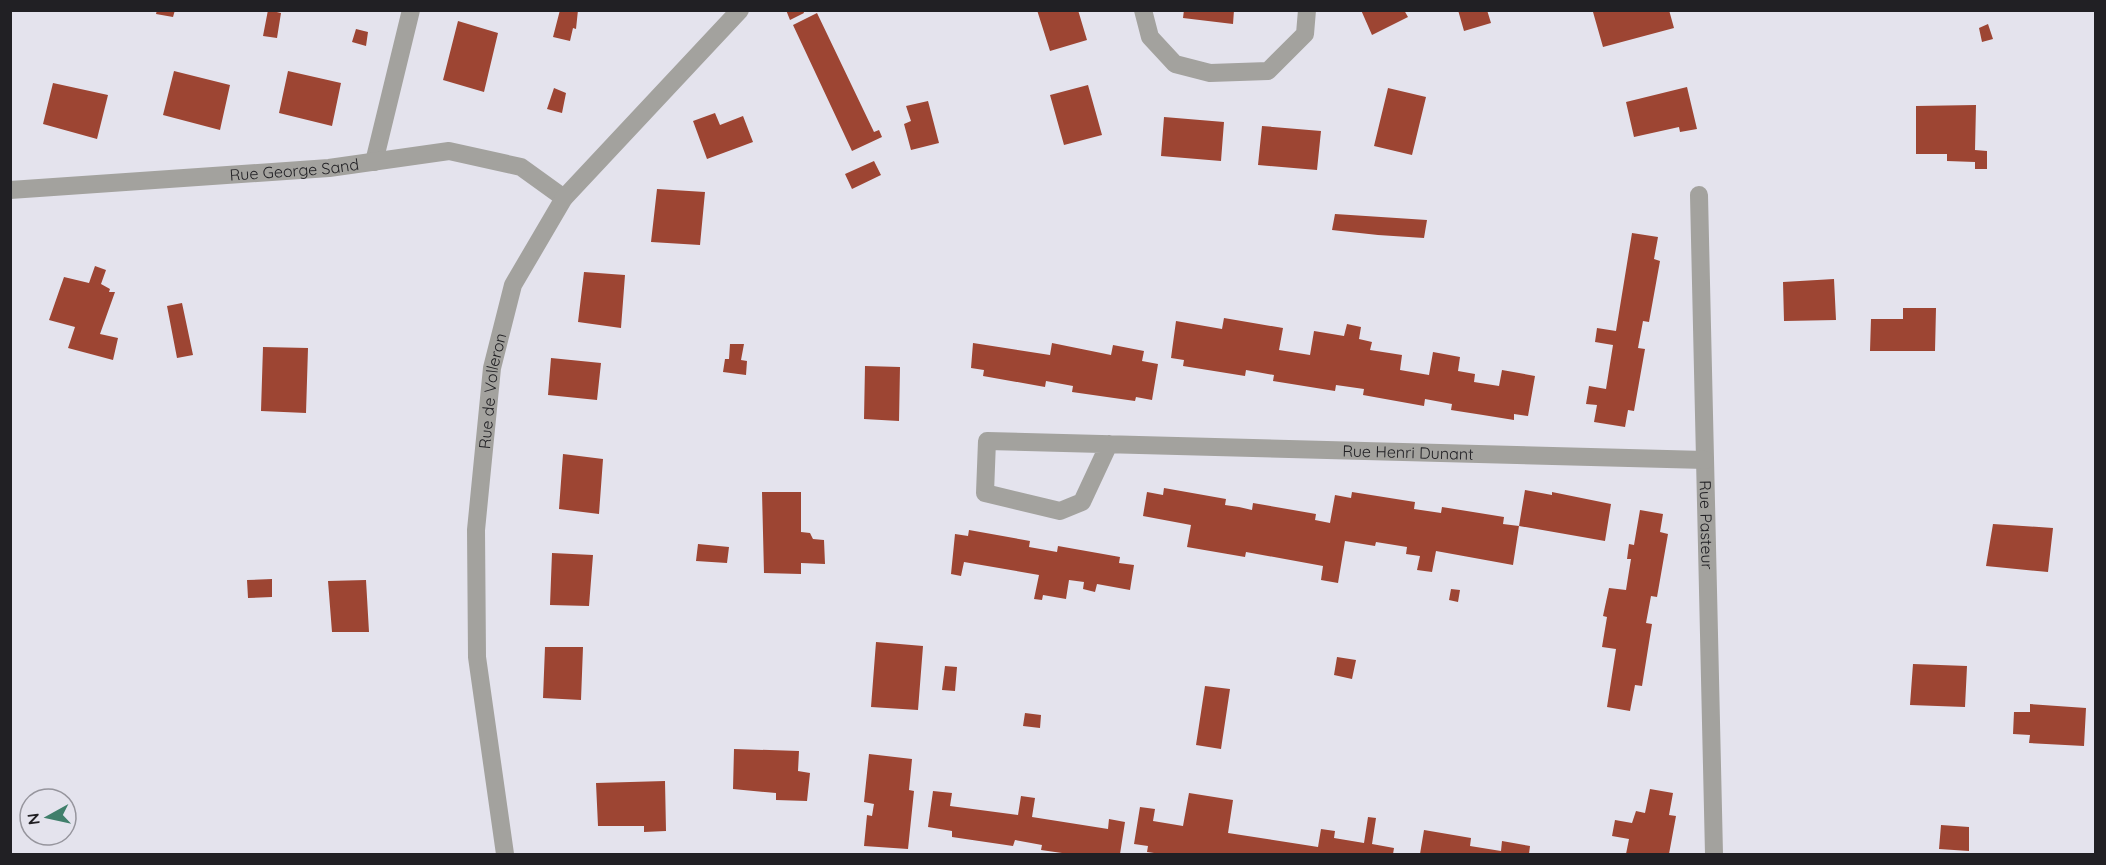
<svg xmlns="http://www.w3.org/2000/svg" width="2106" height="865" font-family="Quicksand,sans-serif">
<rect width="100%" height="100%" fill="#e4e3ed"/>
<path fill="#9d4533" d="M157 10H175L173 17 156 14Z
M268 10 281 13 277 38 263 36Z
M560 10H578L576 29 573 28 570 41 553 37Z
M786 10H803L804 13 790 20Z
M1037 10H1078L1087 40 1050 51Z
M1184 10H1234L1233 24 1183 18Z
M1361 10H1404L1408 17 1372 35Z
M1458 10H1487L1491 23 1464 31Z
M1598 10H1669L1674 28 1603 47 1593 12Z
M817 13 874 132 879 130 882 137 852 151 793 25Z
M458 21 498 33 484 92 443 80Z
M1988 24 1993 39 1982 42 1979 28Z
M356 29 368 32 366 46 352 42Z
M174 71 230 85 220 130 163 115Z
M288 71 341 83 332 126 279 113Z
M53 83 108 95 97 139 43 124Z
M1088 85 1102 135 1064 145 1050 95Z
M1687 87 1697 129 1680 132 1679 127 1634 137 1626 102Z
M554 88 566 93 562 113 547 109Z
M1388 88 1426 97 1412 155 1374 146Z
M928 101 939 143 911 150 904 124 911 121 906 106Z
M1976 105 1975 150 1987 151V169H1975V162L1947 161V154H1916V106Z
M715 113 720 125 743 116 753 142 707 159 693 121Z
M1164 117 1224 122 1221 161 1161 156Z
M1262 126 1321 131 1317 170 1258 165Z
M874 161 881 175 852 189 845 174Z
M657 189 705 192 700 245 651 242Z
M1335 214 1427 220 1424 238 1378 235 1332 230Z
M1632 233 1658 237 1654 259 1660 261 1649 322 1643 321 1638 348 1645 349 1634 411 1628 410 1625 427 1594 422 1597 405 1586 404 1589 386 1606 389 1613 345 1595 342 1597 328 1616 331Z
M95 266 106 270 101 284 110 289 109 292H115L100 334 118 338 113 360 68 348 75 327 49 320 64 277 89 283Z
M584 272 625 275 621 328 578 322Z
M1834 279 1836 320 1784 321 1783 282Z
M182 303 193 355 177 358 167 306Z
M1903 308H1936L1935 351H1870L1871 319H1903Z
M1224 318 1283 328 1279 350 1310 355 1314 331 1344 336 1347 324 1361 327 1359 339 1372 342 1370 350 1402 355 1400 370 1429 375 1433 352 1460 357 1458 371 1475 374 1474 382 1499 386 1502 370 1535 376 1528 416 1514 414V420L1483 415 1451 410 1452 404 1425 399 1424 406 1363 395 1364 389 1336 385 1335 391 1273 381 1274 375 1246 370 1245 376 1183 366 1184 360 1171 358 1176 321 1222 329Z
M973 343 1050 355 1052 343 1111 355 1113 345 1144 351 1142 361 1158 364 1152 400 1136 397 1135 401 1072 392 1073 386 1046 381 1045 387 983 376 984 370 971 368Z
M730 344H744L741 360 747 361 746 375 723 372 725 359H729Z
M263 347 308 348 306 413 261 411Z
M551 358 601 363 597 400 548 395Z
M865 366 900 367 899 421 864 419Z
M563 454 603 459 599 514 559 509Z
M1164 488 1226 499 1225 505 1239 507 1252 510 1253 503 1316 514 1315 520 1330 523 1335 495 1351 498 1352 492 1415 502 1414 509 1441 513 1442 507 1504 517 1503 524 1519 526 1525 490 1552 495V492L1611 504 1605 541 1519 526 1513 565 1436 551 1432 572 1417 570 1420 556 1406 554 1407 547 1376 542 1375 546 1345 541 1338 583 1321 580 1323 566 1246 552 1245 557 1187 547 1191 525 1143 516 1147 492 1163 495Z
M762 492H801V532L810 533 813 539 824 540 825 564 801 563V574L764 573Z
M1640 510 1663 514 1660 532 1668 534 1657 597 1651 596 1646 623 1652 624 1642 686 1635 685 1630 711 1607 707 1616 649 1602 647 1607 617 1603 616 1609 588 1626 590 1631 559H1627L1629 544 1634 545Z
M1993 524 2053 528 2048 572 1986 566Z
M969 530 1030 541 1029 547 1057 552 1058 546 1120 557 1119 563 1134 565 1130 590 1097 584 1095 592 1083 589 1084 582 1069 580 1066 599 1043 595 1042 600 1034 599 1039 575 964 562 961 576 951 574 955 534 968 536Z
M698 544 729 547 727 563 696 561Z
M552 553 593 555 589 606 550 605Z
M272 579V597L248 598 247 580Z
M366 580 369 632H332L328 581Z
M1451 589 1460 590 1458 602 1449 600Z
M876 642 923 646 918 710 871 707Z
M545 647H583L581 700 543 698Z
M1337 657 1356 660 1352 679 1334 675Z
M1913 664 1967 666 1965 707 1910 705Z
M945 666 957 667 955 691 942 690Z
M1205 686 1230 689 1221 749 1196 745Z
M2030 704 2086 708 2084 746 2029 743 2030 735 2013 734 2014 712H2030Z
M1025 713 1041 715 1040 728 1023 726Z
M734 749 799 751 798 771 810 773 807 801 776 800V793L733 789Z
M869 754 912 759 909 790 914 791 908 849 864 846 867 815 872 816 874 804 864 802Z
M665 781 666 831 644 832V826H598L596 783Z
M1650 789 1673 793 1669 815 1676 816 1669 854H1626L1629 839 1612 836 1615 820 1632 823 1636 811 1645 813Z
M933 791 952 793 950 806 1018 815 1021 796 1035 798 1032 817 1108 829 1109 819 1125 822 1120 854H1069L1041 850 1042 845 1015 840 1013 846 952 837V831L928 827Z
M1189 793 1233 800 1228 833 1318 847 1321 829 1335 831 1334 838 1364 843 1368 817 1376 818 1372 844 1394 848 1393 854H1161L1147 852 1148 846 1134 844 1140 807 1155 809 1153 821 1183 826Z
M1941 825 1969 827V851L1939 849Z
M1424 830 1471 838 1470 846 1501 851 1502 841 1530 846 1529 854H1420Z"/>
<g fill="none" stroke-linecap="round" stroke-linejoin="round">
<g stroke="#a3a29e" stroke-width="18">
<path d="M1143 10 1150 37 1175 64 1210 73 1268 71 1305 34 1307 10"/>
<path d="M374 162 411 10"/>
<path id="s1" d="M10 190 329 168 449 151 521 167 564 198"/>
<path id="s2" d="M1699 195 1714 854"/>
<path id="s3" d="M1109 444 1082 502 1060 511 985 493 987 441 1705 460"/>
</g>
<path stroke="#a3a29e" stroke-width="18" id="s4" d="M505 854 477 657 476 530 492 368 513 285 564 198 740 10"/>
</g>
<g text-anchor="middle" stroke-width="6" stroke-linejoin="round" paint-order="stroke">
<g font-size="16" fill="#212024" stroke="#e4e3ed">
<text dy="6" stroke="none"><textPath href="#s1" startOffset="285">Rue George Sand</textPath></text>
<text dy="6" stroke="none"><textPath href="#s4" startOffset="466">Rue de Volleron</textPath></text>
<text dy="6" stroke="none"><textPath href="#s3" startOffset="638">Rue Henri Dunant</textPath></text>
<text dy="6" stroke="none"><textPath href="#s2" startOffset="330">Rue Pasteur</textPath></text>
</g>
</g>
<rect width="2106" height="865" fill="none" stroke="#212024" stroke-width="24"/>
<g transform="translate(48 817) rotate(262)"><circle r="28" fill="#e4e3ed" stroke="#96959d" stroke-width="1.5"/>
<path d="M0-4.5L10 22L0 15L-10 22Z" fill="#407f6b"/>
<text y="-9" font-size="16" font-weight="bold" text-anchor="middle" fill="#212024">N</text>
</g>
</svg>
